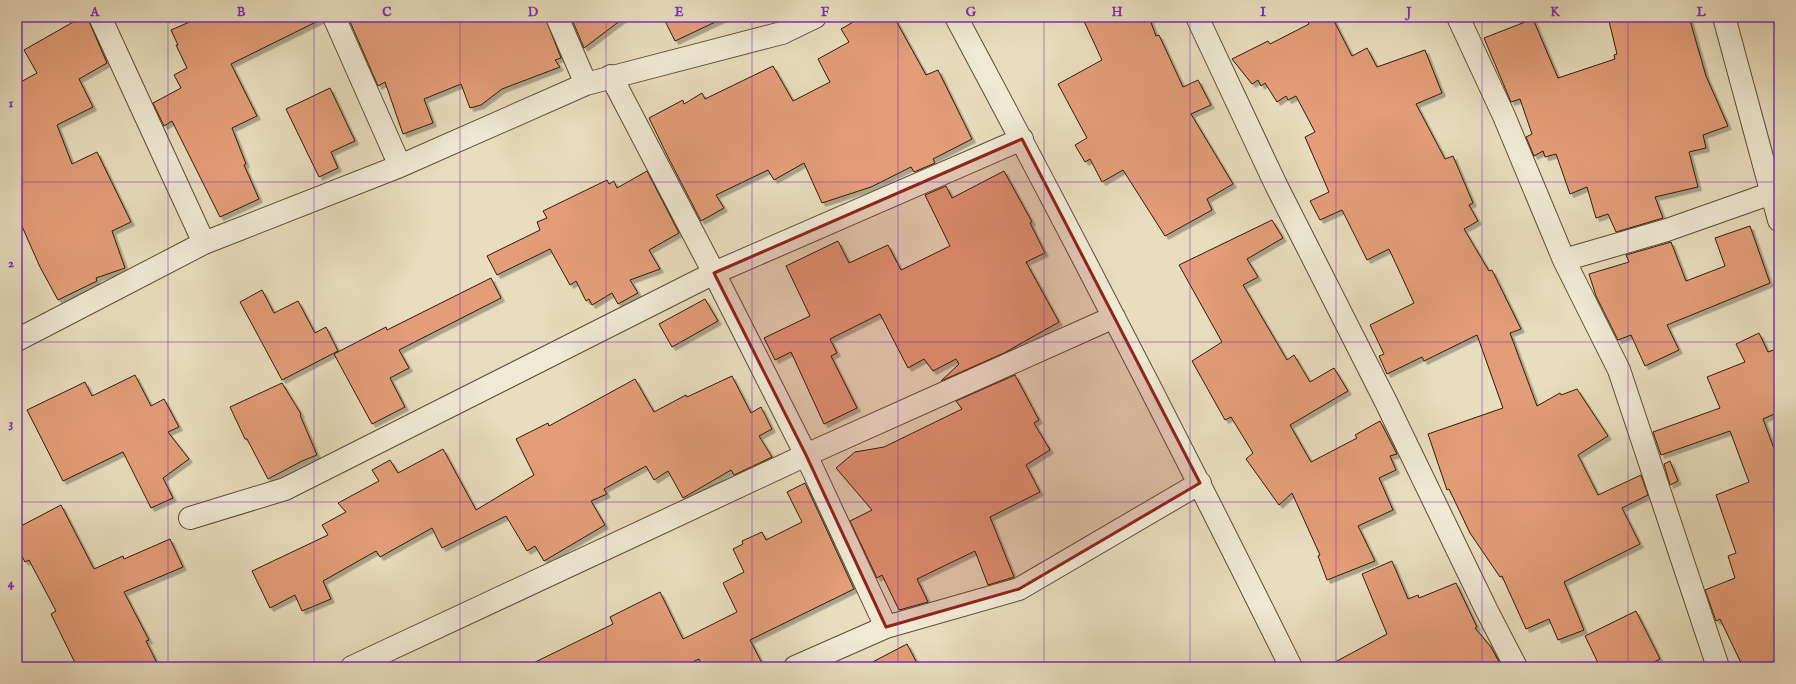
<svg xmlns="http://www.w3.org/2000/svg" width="1796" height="684" font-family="'IM FELL English',serif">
<defs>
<filter id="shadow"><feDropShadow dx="3.5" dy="3.5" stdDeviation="0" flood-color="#0004"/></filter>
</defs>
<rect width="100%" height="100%" fill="#e8ddbd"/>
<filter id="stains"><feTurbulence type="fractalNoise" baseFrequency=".005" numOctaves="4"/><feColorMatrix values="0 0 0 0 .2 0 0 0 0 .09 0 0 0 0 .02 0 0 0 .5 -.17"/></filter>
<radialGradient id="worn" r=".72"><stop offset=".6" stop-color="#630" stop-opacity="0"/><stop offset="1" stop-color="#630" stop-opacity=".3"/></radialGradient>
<path fill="#e39d78" stroke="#2e1d05" filter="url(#shadow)" d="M82 17H87L88 19 107 63 79 79 93 107 57 125 72 164 97 152 131 222 112 231 125 268 96 278 97 281 58 300 40 267 17 215V84L37 73 24 50Z
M201 17H322V19L231 64 257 116 232 128 246 164 244 165 259 199 220 217 172 121 164 126 153 103 181 88 174 75 187 68 176 45H178L171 30Z
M348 17H545L561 58 555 60 560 67 502 89 481 105 470 108 461 84 424 99 433 123 403 134 385 82 378 86Z
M571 17H625L584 48Z
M663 17H726L675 41Z
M862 17H894L926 75 938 70 972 139 933 159 935 163 914 172 911 167 871 187 822 203 804 163 774 180 768 170 716 195 724 208 701 221 669 159 649 118 683 100 684 104 702 93 705 99 773 66 793 101 830 82 818 59 849 42 841 29Z
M1082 17H1149L1156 36 1159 35 1183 87 1198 80 1211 105 1191 114 1233 184 1207 199 1212 210 1165 236 1123 170 1102 182 1090 159 1085 162 1075 145 1087 138 1058 84 1102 60Z
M1305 17H1332L1352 56 1367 48 1377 67 1425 50 1442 93 1416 104 1445 159 1453 156 1473 203 1469 205 1478 221 1464 229 1489 271 1492 270 1521 329 1510 333 1537 406 1560 393 1561 395 1577 389 1608 436 1578 455 1598 495 1641 475 1648 495 1622 508 1640 544 1564 582 1584 630 1558 640 1549 619 1526 629 1502 576 1500 577 1470 533 1449 489 1447 490 1428 434 1503 408 1477 335 1424 361 1422 357 1387 374 1379 356 1384 354 1370 325 1414 303 1389 249 1367 260 1342 210 1320 220 1310 201 1329 192 1305 137 1315 132 1296 96 1288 100 1286 96 1277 102 1265 83 1261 86 1258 80 1252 84 1232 59 1268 41 1270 44 1309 24Z
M1608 17H1689L1706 76 1728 126 1703 135 1706 148 1689 152 1698 187 1655 197 1663 218 1616 232 1608 214 1596 218 1587 187 1570 194 1556 154 1545 157 1543 151 1534 156 1526 137 1532 134 1520 99 1511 102 1484 38 1533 19 1558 78 1615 59 1614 55 1617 54Z
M330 88 355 141 331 152 338 168 319 177 286 109Z
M647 171 679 233 649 250 660 269 630 280 638 293 618 304 612 293 592 305 589 299 586 301 576 281 570 285 550 249 497 275 487 256 540 230 537 222 547 218 543 211 607 180 609 184 614 181 617 188Z
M1004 171 1032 222 1030 223 1045 253 1026 262 1059 322 1004 353 941 381 959 364 956 359 933 371 924 359 908 368 880 314 830 339 837 353 831 356 857 408 824 424 791 352 775 360 764 338 810 316 786 266 838 241 849 263 888 245 901 270 950 246 925 195 946 186 952 198Z
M1272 220 1283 238 1247 259 1258 277 1243 285 1287 360 1294 355 1310 382 1334 368 1348 391 1290 425 1311 462 1357 438 1355 435 1380 421 1397 454 1390 456 1396 470 1379 478 1393 510 1358 526 1375 561 1327 580 1318 556 1320 555 1292 493 1279 505 1246 459 1253 453 1231 417 1225 420 1192 361 1222 342 1179 265Z
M1750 226 1770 283 1667 325 1679 350 1645 366 1631 335 1618 340 1596 296 1589 274 1629 262 1626 255 1671 242 1686 281 1725 266 1715 238Z
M491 278 501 298 399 350 409 368 390 378 405 407 372 424 334 354 386 327 387 330Z
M262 290 274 313 298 301 315 333 326 327 338 351 282 380 240 302Z
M705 299 718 321 672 347 659 324Z
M1759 333 1768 352 1779 348V412L1763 419 1779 462V667H1743L1720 619 1716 621 1705 590 1735 578 1728 556 1736 553 1716 495 1749 482 1730 431 1661 455 1653 432 1720 408 1707 377 1745 362 1736 344Z
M135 375 151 406 164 399 179 427 168 432 189 459 163 478 173 498 151 508 123 452 63 481 27 410 85 382 92 396Z
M1015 375 1039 420 1034 423 1050 450 1026 465 1040 492 990 517 1014 577 988 585 975 551 917 579 928 602 899 610 882 575 877 578 850 521 872 510 836 468 855 452 884 447 962 409 956 401Z
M732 376 751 413 761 407 772 429 759 436 772 457 734 475 731 470 683 498 668 471 654 480 646 466 604 489 607 494 591 501 605 525 544 561 535 546 527 551 506 516 442 548 432 528 380 557 376 551 323 581 331 599 302 611 295 595 270 608 252 571 328 535 322 525 346 512 338 503 379 481 372 470 390 460 398 473 443 449 476 510 534 475 516 439 548 423 549 426 635 379 654 412 686 395 687 397Z
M282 383 301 414 300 415 317 455 302 461 268 479 247 439H245L230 407Z
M1670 461 1678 481 1670 485 1664 464Z
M805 483 854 589 750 640 764 667H703L699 659 682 667H525L613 624 610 617 660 592 683 639 737 612 723 583 744 572 733 549 743 544 742 541 762 532 766 540 802 522 787 492Z
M61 505 94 569 123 556 124 559 170 539 183 567 124 592 149 640 146 641 159 667H77L51 614 56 611 29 560 25 562 17 547V528Z
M1392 561 1408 599 1418 595 1419 598 1456 583 1477 627 1475 628 1491 647 1499 662 1479 667H1326L1387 634 1362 574Z
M1636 611 1660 659 1644 667H1600L1585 636Z
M907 644 919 667H863Z"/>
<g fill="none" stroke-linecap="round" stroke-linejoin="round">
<defs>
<path id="minor" d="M100 17 204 243
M334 17 400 166
M557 17 586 84
M956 17C1071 232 1183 449 1291 667
M1197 17 1276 185 1386 402 1487 611 1516 667
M1458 17 1504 116 1564 260 1619 370 1718 667
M1724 17 1779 220
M611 76 714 273 806 455 886 627
M1564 260 1667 230 1772 193
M17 340 204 243 400 166 586 84 782 33 815 17
M190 518 285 489 714 273 1022 139
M352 667 806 455 1114 317
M795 667 886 627 1019 589 1200 483"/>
</defs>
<use href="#minor" stroke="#5c4d33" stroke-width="24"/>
<use href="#minor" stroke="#f0e9d4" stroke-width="22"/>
</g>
<path fill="#8f2418" fill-opacity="0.2" stroke="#8f2418" stroke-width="3" stroke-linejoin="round" d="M1022 139 1200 483 1019 589 886 627 806 455 714 273Z"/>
<path fill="none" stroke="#7b2cbf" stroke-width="1" stroke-opacity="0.55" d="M168 17V667M314 17V667M460 17V667M606 17V667M752 17V667M898 17V667M1044 17V667M1190 17V667M1336 17V667M1482 17V667M1628 17V667M17 182H1779M17 342H1779M17 502H1779"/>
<rect width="1796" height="684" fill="none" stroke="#e8ddbd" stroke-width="44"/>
<rect x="22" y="22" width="1752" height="640" fill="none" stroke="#7b2cbf" stroke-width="1.5"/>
<g font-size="13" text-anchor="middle" font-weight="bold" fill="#7b2cbf">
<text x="95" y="16">A</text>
<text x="241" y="16">B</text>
<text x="387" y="16">C</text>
<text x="533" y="16">D</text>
<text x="679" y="16">E</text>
<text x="825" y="16">F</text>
<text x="971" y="16">G</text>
<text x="1117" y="16">H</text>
<text x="1263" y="16">I</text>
<text x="1409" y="16">J</text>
<text x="1555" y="16">K</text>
<text x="1701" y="16">L</text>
<text x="11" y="107">1</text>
<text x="11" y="267">2</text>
<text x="11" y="427">3</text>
<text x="11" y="587">4</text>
</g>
<rect width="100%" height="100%" filter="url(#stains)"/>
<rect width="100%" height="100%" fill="url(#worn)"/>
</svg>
